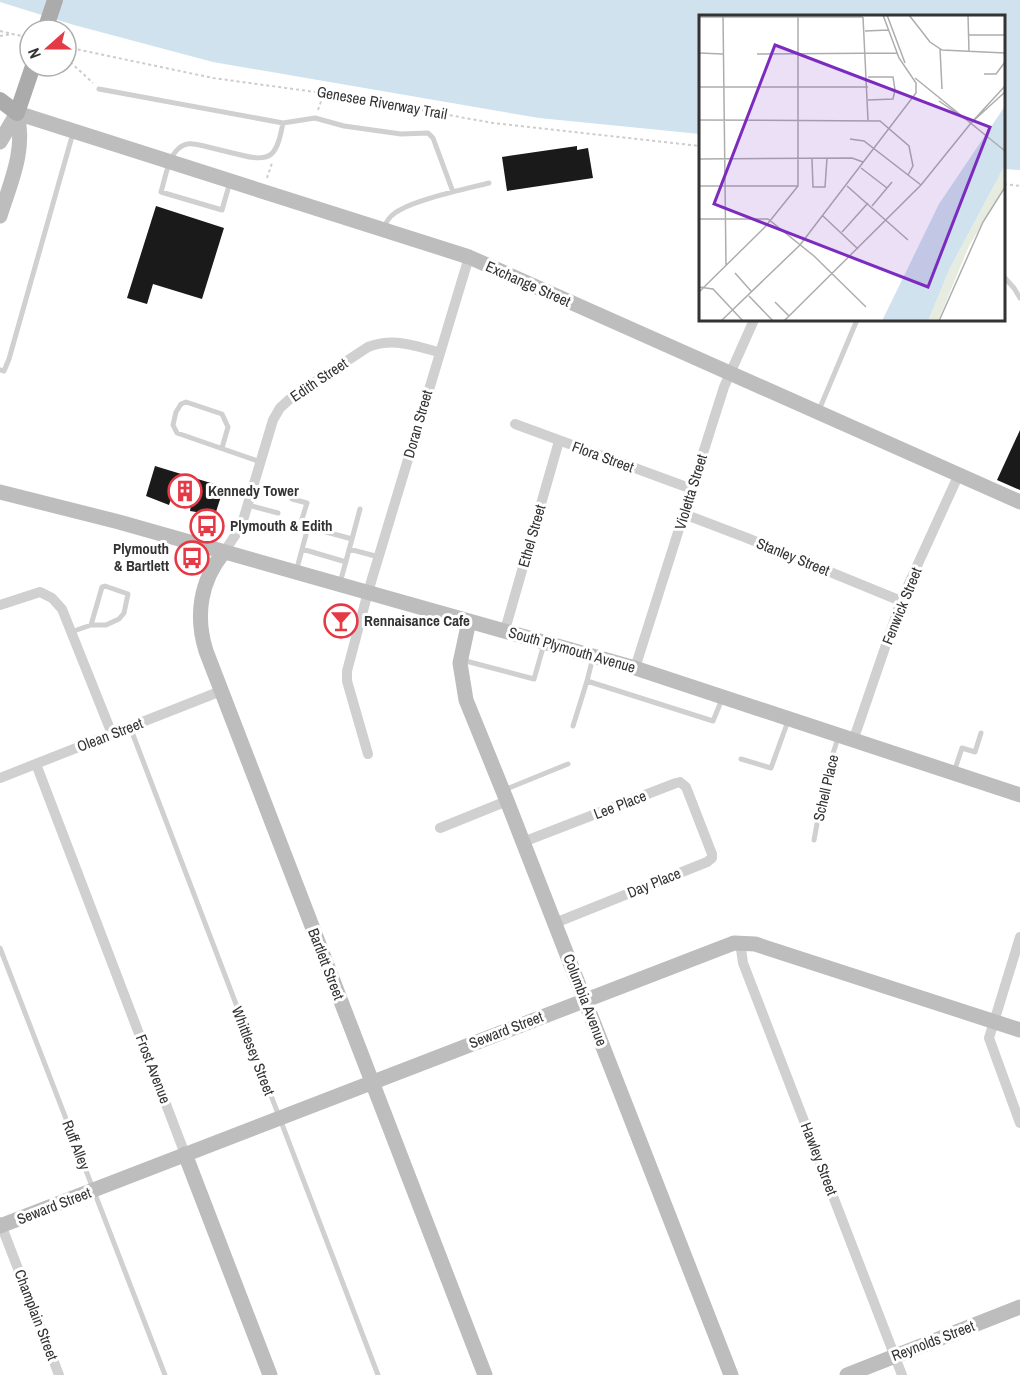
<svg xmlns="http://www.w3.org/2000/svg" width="1020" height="1375" font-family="'Archivo Narrow',sans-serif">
<rect width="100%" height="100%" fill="#fff"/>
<path fill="#cfe2ee" d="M0 0H1020V170L1004 169V16H700V134L539 118 213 62 74 25 0 2Z"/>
<path fill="#1a1a1a" d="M577 146V150L588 148 593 178 507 191 502 157Z
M156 206 224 228 202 299 153 284 147 304 127 298Z
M1020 430V490L997 480Z
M155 466 224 487 215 515 190 511 191 505 171 499 169 505 146 496Z"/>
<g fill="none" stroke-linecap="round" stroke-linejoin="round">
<path stroke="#cdcdcd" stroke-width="2" stroke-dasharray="3 3" stroke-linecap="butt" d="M0 31 30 38
M0 36 12 34
M66 47 213 78 337 95 493 123 700 146
M66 58 93 83
M318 110 324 93
M267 178 272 163
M1004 184 1020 186"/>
<path stroke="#d0d0d0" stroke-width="5" d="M99 89 283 123 315 118 344 126 401 134 428 133 433 138 453 192
M230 182 222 210 161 192C165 179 168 158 178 149 186 141 195 144 204 146 216 149 228 152 241 155 273 164 277 153 283 123
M384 228C386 222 389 217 395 213 413 200 465 189 489 183
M1004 277 1014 288 1020 298
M0 370 4 371 9 359 73 133
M819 410 857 320
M222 448 228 427 222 414 186 402 181 404 176 412 173 425 177 433 261 462
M292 499 307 503 302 519 308 527
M248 505 278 513
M352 539 360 509
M302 549 346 562
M349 549 379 557
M296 572 308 527 352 539 340 583
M71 632 91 625H106L119 619 124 613 128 594 105 586 102 587 91 625
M593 657 587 681 713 721 722 699
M462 660 534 679 544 644
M573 726 587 681
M130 727 378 1375
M741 759 771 768 788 721
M954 772 962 748 975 752 981 733
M504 790 568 764
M814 840 826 775 838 738
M0 948 165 1375"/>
<path stroke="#d0d0d0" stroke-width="10" d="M515 424 692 489
M684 514 747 538 901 601
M224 552 240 528 244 517 273 420 280 408 292 397 368 347C394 337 414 346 439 352
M0 605 40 592 52 598 62 609 112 734
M505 630 559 441
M635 668 724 387 754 320
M853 741 901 601 959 474
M368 754 347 681V671L368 592 469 257
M36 764 185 1154
M0 778 221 691
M440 828 507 801
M523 842 676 783 680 782 686 787 712 854V858L707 862 555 923
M1020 937 989 1038 1020 1123
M740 942 743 963 902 1375
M0 1222 59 1375"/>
<path stroke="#bdbdbd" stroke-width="15" d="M17 113 469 257 1020 502
M0 142 17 113
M0 216C11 181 26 150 17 113
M0 492 119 522 635 668 1020 795
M224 552C200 581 195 616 206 651L485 1375
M469 621 460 663 466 700 507 801 731 1375
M185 1154 270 1375
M0 1226 734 943 755 944 1020 1030
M847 1375 1020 1307"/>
<path stroke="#ababab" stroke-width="16" d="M45 30 55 0
M0 100 17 113
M17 113 33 66"/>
</g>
<defs>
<symbol id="building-ring" viewBox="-11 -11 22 22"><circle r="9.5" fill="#fff" stroke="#e63946" stroke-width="1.5"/><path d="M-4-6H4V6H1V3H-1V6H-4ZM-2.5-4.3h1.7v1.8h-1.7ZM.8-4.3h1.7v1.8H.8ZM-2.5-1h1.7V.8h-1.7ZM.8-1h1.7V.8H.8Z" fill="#e63946"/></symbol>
<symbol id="bus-ring" viewBox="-11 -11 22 22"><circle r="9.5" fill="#fff" stroke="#e63946" stroke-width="1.5"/><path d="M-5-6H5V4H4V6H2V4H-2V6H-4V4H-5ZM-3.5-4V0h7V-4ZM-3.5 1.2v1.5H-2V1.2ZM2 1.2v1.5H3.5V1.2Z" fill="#e63946"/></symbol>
<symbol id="bar-ring" viewBox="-11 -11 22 22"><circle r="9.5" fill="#fff" stroke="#e63946" stroke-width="1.5"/><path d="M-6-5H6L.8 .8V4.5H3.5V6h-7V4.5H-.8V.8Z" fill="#e63946"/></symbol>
</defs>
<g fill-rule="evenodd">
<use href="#building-ring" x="166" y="472" width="38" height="38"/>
<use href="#bus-ring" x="188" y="507" width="38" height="38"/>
<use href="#bus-ring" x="173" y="539" width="38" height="38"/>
<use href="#bar-ring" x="322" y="602" width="38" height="38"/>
</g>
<g text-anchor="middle" stroke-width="6" stroke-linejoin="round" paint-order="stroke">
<g font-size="15" fill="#333" stroke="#fff">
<text transform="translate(382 103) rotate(10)" y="5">Genesee Riverway Trail</text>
<text transform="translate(528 284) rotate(24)" y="5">Exchange Street</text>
<text transform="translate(319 380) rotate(-34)" y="5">Edith Street</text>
<text transform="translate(418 424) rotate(-74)" y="5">Doran Street</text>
<text transform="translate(603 457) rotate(20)" y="5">Flora Street</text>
<text transform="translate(691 492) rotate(-73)" y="5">Violetta Street</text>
<text transform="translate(532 536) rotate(-74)" y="5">Ethel Street</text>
<text transform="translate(793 557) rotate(22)" y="5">Stanley Street</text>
<text transform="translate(902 606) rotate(-68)" y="5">Fenwick Street</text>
<text transform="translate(572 650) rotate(16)" y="5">South Plymouth Avenue</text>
<text transform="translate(110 735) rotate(-21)" y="5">Olean Street</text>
<text transform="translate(826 788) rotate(-77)" y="5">Schell Place</text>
<text transform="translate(620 805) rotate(-21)" y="5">Lee Place</text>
<text transform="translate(654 883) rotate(-22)" y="5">Day Place</text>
<text transform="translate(326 964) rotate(69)" y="5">Bartlett Street</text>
<text transform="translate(585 1000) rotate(69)" y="5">Columbia Avenue</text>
<text transform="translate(506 1030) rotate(-21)" y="5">Seward Street</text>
<text transform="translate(253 1051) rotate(69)" y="5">Whittlesey Street</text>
<text transform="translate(153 1069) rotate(69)" y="5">Frost Avenue</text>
<text transform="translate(76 1145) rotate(69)" y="5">Ruff Alley</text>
<text transform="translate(819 1159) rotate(69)" y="5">Hawley Street</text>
<text transform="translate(54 1206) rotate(-21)" y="5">Seward Street</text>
<text transform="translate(36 1315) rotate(69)" y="5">Champlain Street</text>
<text transform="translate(933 1341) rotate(-21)" y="5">Reynolds Street</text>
</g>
<g font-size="15" font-weight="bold" fill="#333" stroke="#fff" text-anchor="start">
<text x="208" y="496">Kennedy Tower</text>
<text x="230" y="531">Plymouth &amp; Edith</text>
<text x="169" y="554" text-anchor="end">Plymouth<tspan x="169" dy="17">&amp; Bartlett</tspan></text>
<text x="364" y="626">Rennaisance Cafe</text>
</g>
</g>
<g transform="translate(699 15)">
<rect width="306" height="306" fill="#fff"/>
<path d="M306 150V170L270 231 239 306H229L251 253Z" fill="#e6ecdf"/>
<path d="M306 91V150L251 253 229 306H183L240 189Z" fill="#cfe2ee"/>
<path fill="none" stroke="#adadad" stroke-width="1.5" d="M24 0 27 250M188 0 206 48M210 0 231 27 243 35 306 38M269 0 270 37M0 2H164M164 2 169 105M166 16 190 15M269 20H306M241 34 243 74M0 38 24 39M58 39 198 38M285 59H297L306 47M169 62H194L196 75 194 84 169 85M216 63 306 136M0 72H169M240 86 272 108M0 105 181 106 210 131 214 151 209 160M272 108 306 71M272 108 306 77M151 124 165 126 222 170M0 144 153 143 164 147M113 144 114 172H126L128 143M162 153 188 173M0 171H99M148 171 209 225M173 191 193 167M124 201 159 234M0 204H69L115 241 167 292M143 217 169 188M36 258 52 276M0 272 14 274 44 306M0 277 66 212 99 171V0M50 281 74 306M76 287 90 301M22 306 101 230 217 78V68L200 43 184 0M85 306 222 170 272 108M240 306 284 207 306 172"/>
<path fill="#7b2cbf" fill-opacity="0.15" stroke="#7b2cbf" stroke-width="3" d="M76 30 291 112 229 272 15 189Z"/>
<rect width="306" height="306" fill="none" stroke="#333" stroke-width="3"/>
</g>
<g transform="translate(48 48) rotate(249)"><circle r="28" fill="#ffffff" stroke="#adadad" stroke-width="1.5"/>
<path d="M0-4.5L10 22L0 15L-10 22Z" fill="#e63946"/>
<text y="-9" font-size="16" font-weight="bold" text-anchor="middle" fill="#333333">N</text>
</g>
</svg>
